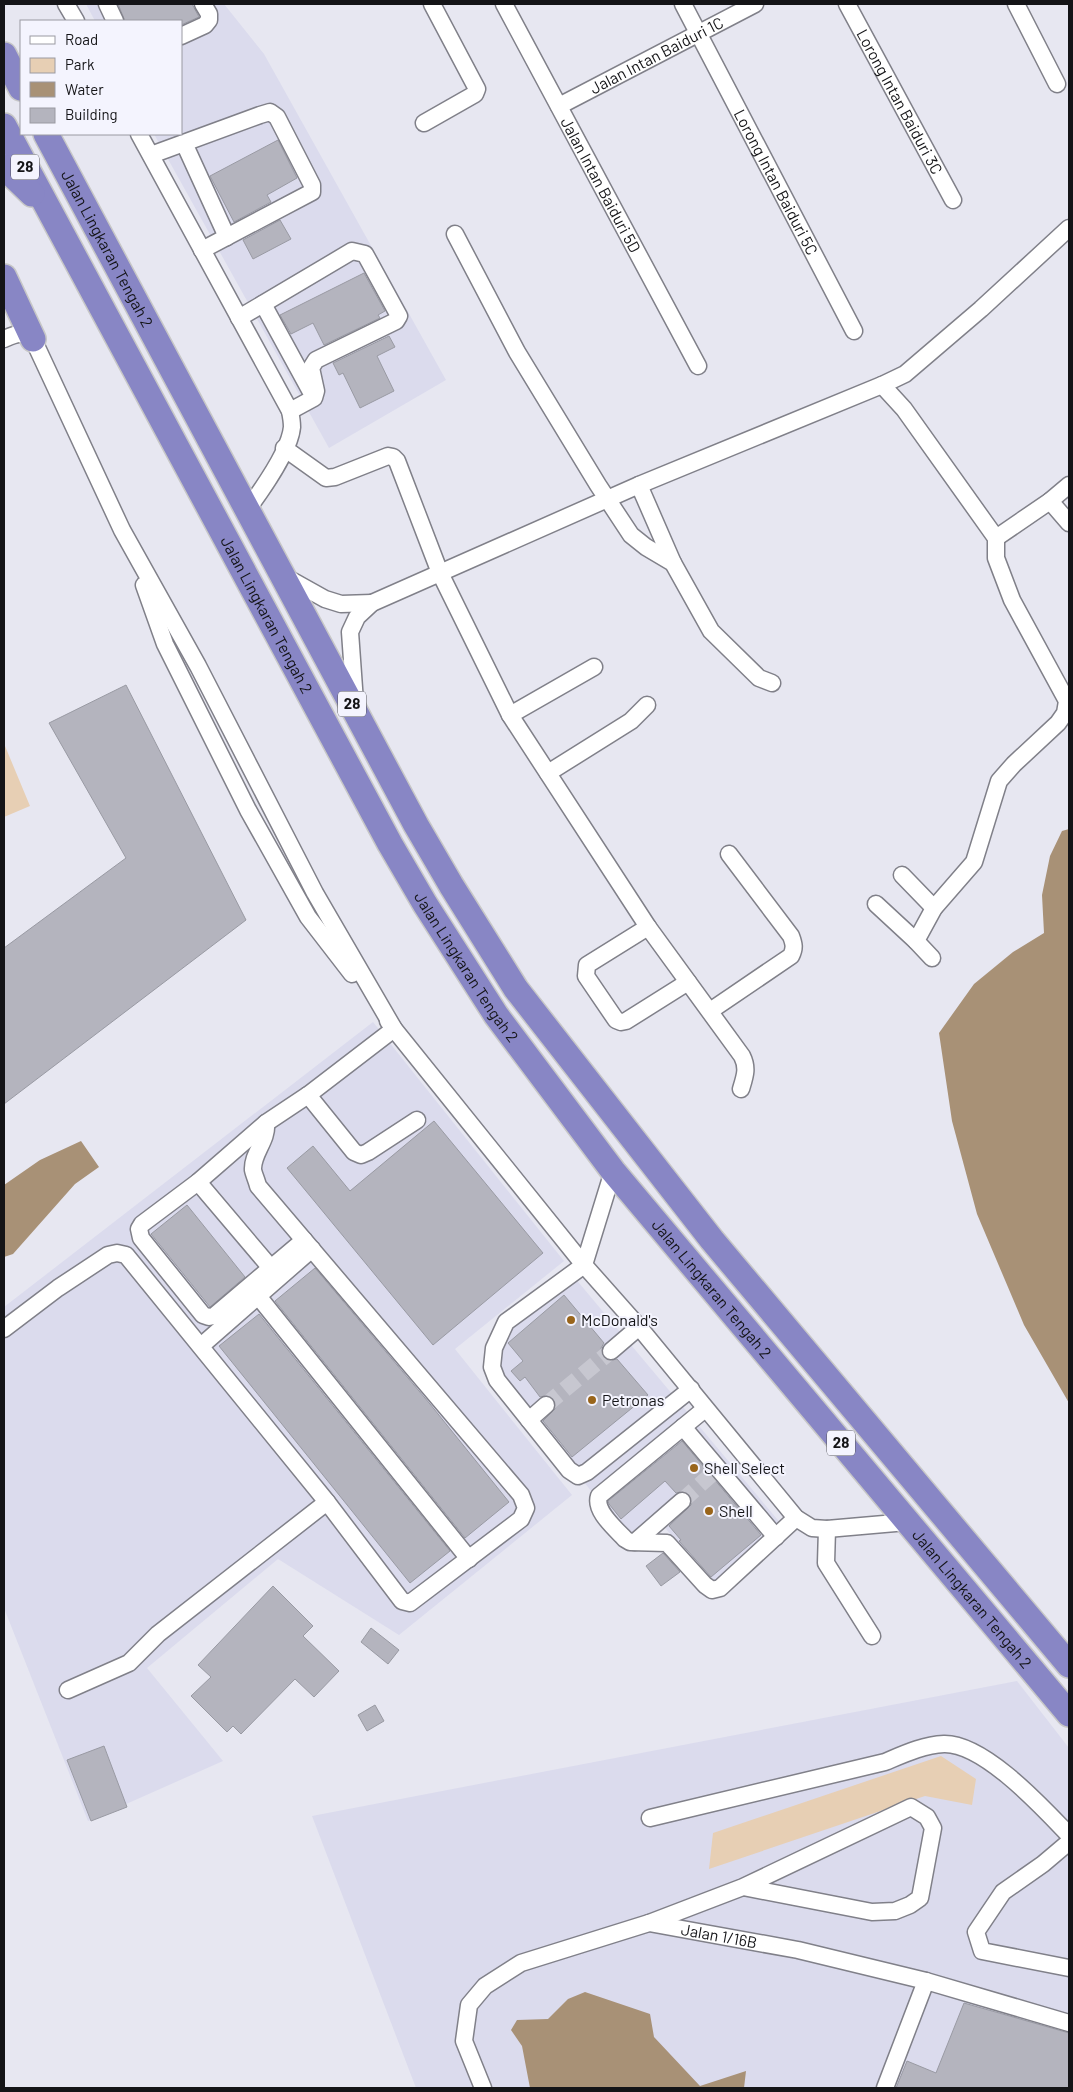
<svg xmlns="http://www.w3.org/2000/svg" width="1073" height="2092" font-family="Barlow,sans-serif">
<rect width="100%" height="100%" fill="#e7e7f1"/>
<path fill="#dbdbed" d="M86 4H224L264 54 446 380 329 448 154 134H181V21H95Z
M373 1022 564 1261 455 1349 572 1495 399 1635 278 1559 147 1668 223 1761 88 1821 4 1608V1307Z
M574 1277 782 1525 713 1586 657 1518 629 1538 501 1379 499 1350 509 1325Z
M1017 1681 1069 1748V2088H416L312 1816Z"/>
<path fill="#e7cfb4" d="M5 746 30 806 4 817V747Z
M941 1756 976 1779 972 1805 925 1796 709 1869 713 1833Z"/>
<path fill="#a89176" d="M1069 829V1403L1024 1325 977 1214 952 1121 939 1033 974 984 1013 952 1044 933 1042 895 1050 856 1062 831Z
M81 1141 99 1167 75 1184 13 1254 4 1257V1185L40 1160Z
M585 1992 650 2014 654 2037 700 2086 746 2071 744 2088H530L522 2046 511 2030 517 2020 548 2019 568 1999Z"/>
<path fill="#b4b4be" stroke="#999aa3" d="M118 4H192L199 17 181 25V21H125Z
M278 140 297 178 267 195 271 202 234 222 210 176Z
M280 220 291 239 253 259 243 240Z
M364 273 385 311 378 315 380 318 324 345 313 323 291 334 280 315Z
M389 336 395 347 377 356 394 391 360 408 343 373 339 375 333 363Z
M126 685 246 920 4 1104V948L126 858 49 723Z
M434 1121 543 1253 433 1345 287 1168 313 1146 350 1191Z
M187 1205 245 1277 210 1307 151 1234Z
M315 1268 430 1404 509 1502 465 1538 275 1301Z
M564 1295 604 1343 601 1348 603 1357 608 1361 617 1359 648 1395 572 1457 543 1421 555 1409 554 1399 549 1395 540 1397 525 1377 520 1381 511 1371 523 1361 508 1343Z
M259 1314 450 1551 410 1583 219 1346Z
M682 1441 761 1535 711 1577 679 1541 681 1540 669 1526 691 1505 692 1499 689 1494 685 1491 676 1493 665 1481 621 1519 609 1504 608 1501Z
M663 1553 680 1572 661 1586 646 1566Z
M273 1586 313 1626 303 1636 339 1671 314 1697 295 1679 241 1734 233 1726 227 1732 191 1696 211 1677 198 1665Z
M371 1628 399 1650 388 1664 361 1642Z
M375 1705 384 1721 367 1731 358 1715Z
M104 1746 127 1807 91 1821 67 1760Z
M964 2003 1069 2033V2088H896L907 2061 936 2073Z"/>
<g fill="none" stroke-linecap="round" stroke-linejoin="round">
<path stroke="#c7c7d0" stroke-width="16" stroke-dasharray="16 8" stroke-linecap="butt" d="M546 1405 611 1351
M682 1501 713 1473"/>
<defs>
<g id="minor">
<path d="M66 4 76 21"/>
<path d="M107 4 115 21"/>
<path id="s1" d="M504 4 698 366"/>
<path id="s2" d="M683 4 854 331"/>
<path id="s3" d="M847 4 953 200"/>
<path d="M1016 4 1057 84"/>
<path d="M181 36 205 25 209 20V14L203 4"/>
<path id="s4" d="M559 106 755 4"/>
<path d="M424 123 475 94 477 89 432 4"/>
<path d="M139 134 290 411C291 416 292 422 292 427 290 451 261 491 247 510"/>
<path d="M184 143 227 237"/>
<path d="M151 155 260 115 270 112 277 117 312 185V192L202 250"/>
<path d="M455 234 517 352 598 485 631 535 646 547 673 563 711 631 759 678 772 683"/>
<path d="M263 304 311 392"/>
<path d="M239 318 352 251 365 254 399 316 396 321 316 360 311 368 316 391 314 398 290 411"/>
<path d="M4 339C16 334 21 331 33 339L122 530 198 666 315 893 394 1029 584 1265 506 1322 494 1348 492 1367 497 1380 569 1470 578 1476 587 1472 691 1389"/>
<path d="M882 385 904 409 996 538V558L1012 600 1067 701 1065 713 1058 723 1014 764 999 781 974 862 934 908 916 941 932 958"/>
<path d="M284 448 326 478 335 477 388 456 393 457 397 461 440 573 510 715 648 927 742 1056C748 1068 745 1076 741 1089"/>
<path d="M639 485 673 563"/>
<path d="M1050 501 1069 523"/>
<path d="M996 538 1050 501 1069 485"/>
<path d="M282 575 325 599 341 604 372 603"/>
<path d="M144 585 165 644 248 810 308 917 352 974"/>
<path d="M355 702 350 632 357 617 372 603 639 485 882 385 905 374 981 309 1069 228"/>
<path d="M510 715 594 667"/>
<path d="M548 773 631 721 647 705"/>
<path d="M902 875 934 908"/>
<path d="M876 904 916 941"/>
<path d="M648 927 587 965 586 976 616 1020 621 1022 626 1021 688 982"/>
<path d="M710 1011 791 956C795 948 794 944 791 936L729 854"/>
<path d="M308 1095 354 1152 361 1155 368 1152 417 1120"/>
<path d="M613 1171 584 1265 639 1327 796 1518 812 1528 827 1529 907 1522"/>
<path d="M198 1182 270 1267"/>
<path d="M304 1240 214 1316 209 1317 203 1315 141 1238 139 1229 142 1224 198 1182 266 1123 308 1095 394 1029 388 1021"/>
<path d="M258 1296 469 1559"/>
<path d="M4 1329 58 1288 108 1255 117 1253 126 1255 327 1502"/>
<path d="M201 1346 312 1249"/>
<path d="M611 1351 639 1327"/>
<path d="M705 1409 599 1496C594 1511 615 1528 625 1539L630 1542 667 1543 705 1585 712 1590 720 1588 796 1518"/>
<path d="M529 1420 546 1405"/>
<path d="M683 1427 776 1537"/>
<path d="M827 1529 826 1563 872 1636"/>
<path d="M635 1542 682 1501"/>
<path d="M68 1690 129 1663 158 1634 327 1502 402 1601 410 1603 521 1519 526 1508 521 1495 258 1186C257 1181 254 1175 253 1170 252 1153 268 1141 266 1123"/>
<path d="M650 1818 885 1762C904 1754 923 1745 944 1744 984 1743 1043 1808 1069 1835"/>
<path d="M1069 1842 1043 1864 1003 1892 976 1932 982 1951 1069 1968"/>
<path d="M649 1923 743 1887 911 1807 927 1817 933 1828 920 1898 910 1905 895 1911 872 1912 743 1887"/>
<path id="s5" d="M483 2088 464 2041 469 2005 485 1986 521 1963 649 1923 798 1950 926 1981 1069 2023"/>
<path d="M885 2088 926 1981"/>
</g>
<g id="highway">
<path d="M4 55 21 88"/>
<path id="s6" d="M4 126 390 844 425 904 496 1015 613 1171 1069 1714"/>
<path id="s7" d="M46 134 416 825 451 885 516 989 712 1240 1069 1665"/>
<path d="M4 167 32 194"/>
<path d="M4 277 33 339"/>
</g>
</defs>
<use href="#minor" stroke="#808089" stroke-width="19"/>
<use href="#highway" stroke="#c7c7c7" stroke-width="28"/>
<use href="#minor" stroke="#fff" stroke-width="16"/>
<use href="#highway" stroke="#8886c5" stroke-width="25"/>
</g>
<g fill="#99651b" stroke="#f4f4fe" stroke-width="2">
<circle cx="571" cy="1320" r="5"/>
<circle cx="592" cy="1400" r="5"/>
<circle cx="694" cy="1468" r="5"/>
<circle cx="709" cy="1511" r="5"/>
</g>
<g text-anchor="middle" stroke-width="4" stroke-linejoin="round" paint-order="stroke">
<g fill="#f4f4fe" stroke="#57575c" stroke-width="1">
<rect x="11" y="154.5" width="28" height="25" rx="4"/>
<rect x="338" y="691.5" width="28" height="25" rx="4"/>
<rect x="827" y="1430.5" width="28" height="25" rx="4"/>
</g>
<g font-size="15" font-weight="bold" fill="#141417">
<text x="25" y="172">28</text>
<text x="352" y="709">28</text>
<text x="841" y="1448">28</text>
</g>
<g font-size="16" fill="#141417" stroke="#f4f4fe">
<text dy="6" stroke="none"><textPath href="#s4" startOffset="110">Jalan Intan Baiduri 1C</textPath></text>
<text dy="6" stroke="none"><textPath href="#s3" startOffset="111">Lorong Intan Baiduri 3C</textPath></text>
<text dy="6" stroke="none"><textPath href="#s2" startOffset="201">Lorong Intan Baiduri 5C</textPath></text>
<text dy="6" stroke="none"><textPath href="#s1" startOffset="205">Jalan Intan Baiduri 5D</textPath></text>
<text dy="6" stroke="none"><textPath href="#s7" startOffset="130">Jalan Lingkaran Tengah 2</textPath></text>
<text dy="6" stroke="none"><textPath href="#s6" startOffset="555">Jalan Lingkaran Tengah 2</textPath></text>
<text dy="6" stroke="none"><textPath href="#s6" startOffset="960">Jalan Lingkaran Tengah 2</textPath></text>
<text dy="6" stroke="none"><textPath href="#s6" startOffset="1365">Jalan Lingkaran Tengah 2</textPath></text>
<text dy="6" stroke="none"><textPath href="#s6" startOffset="1770">Jalan Lingkaran Tengah 2</textPath></text>
<text dy="6" stroke="none"><textPath href="#s5" startOffset="360">Jalan 1/16B</textPath></text>
</g>
<g font-size="16" fill="#141417" stroke="#f4f4fe" text-anchor="start">
<text x="581" y="1326">McDonald's</text>
<text x="602" y="1406">Petronas</text>
<text x="704" y="1474">Shell Select</text>
<text x="719" y="1517">Shell</text>
</g>
</g>
<rect width="1073" height="2092" fill="none" stroke="#141417" stroke-width="10"/>
<rect x="20" y="20" width="162" height="115" fill="#f4f4fe" stroke="#9a9aa2"/>
<rect x="30" y="36" width="25" height="8" fill="#ffffff" stroke="#9a9aa2"/>
<text x="65" y="45" font-size="15" fill="#141417">Road</text>
<rect x="30" y="58" width="25" height="15" fill="#e7cfb4" stroke="#9a9aa2"/>
<text x="65" y="70" font-size="15" fill="#141417">Park</text>
<rect x="30" y="82" width="25" height="15" fill="#a89176" stroke="#9a9aa2"/>
<text x="65" y="95" font-size="15" fill="#141417">Water</text>
<rect x="30" y="108" width="25" height="15" fill="#b4b4be" stroke="#9a9aa2"/>
<text x="65" y="120" font-size="15" fill="#141417">Building</text>
</svg>
